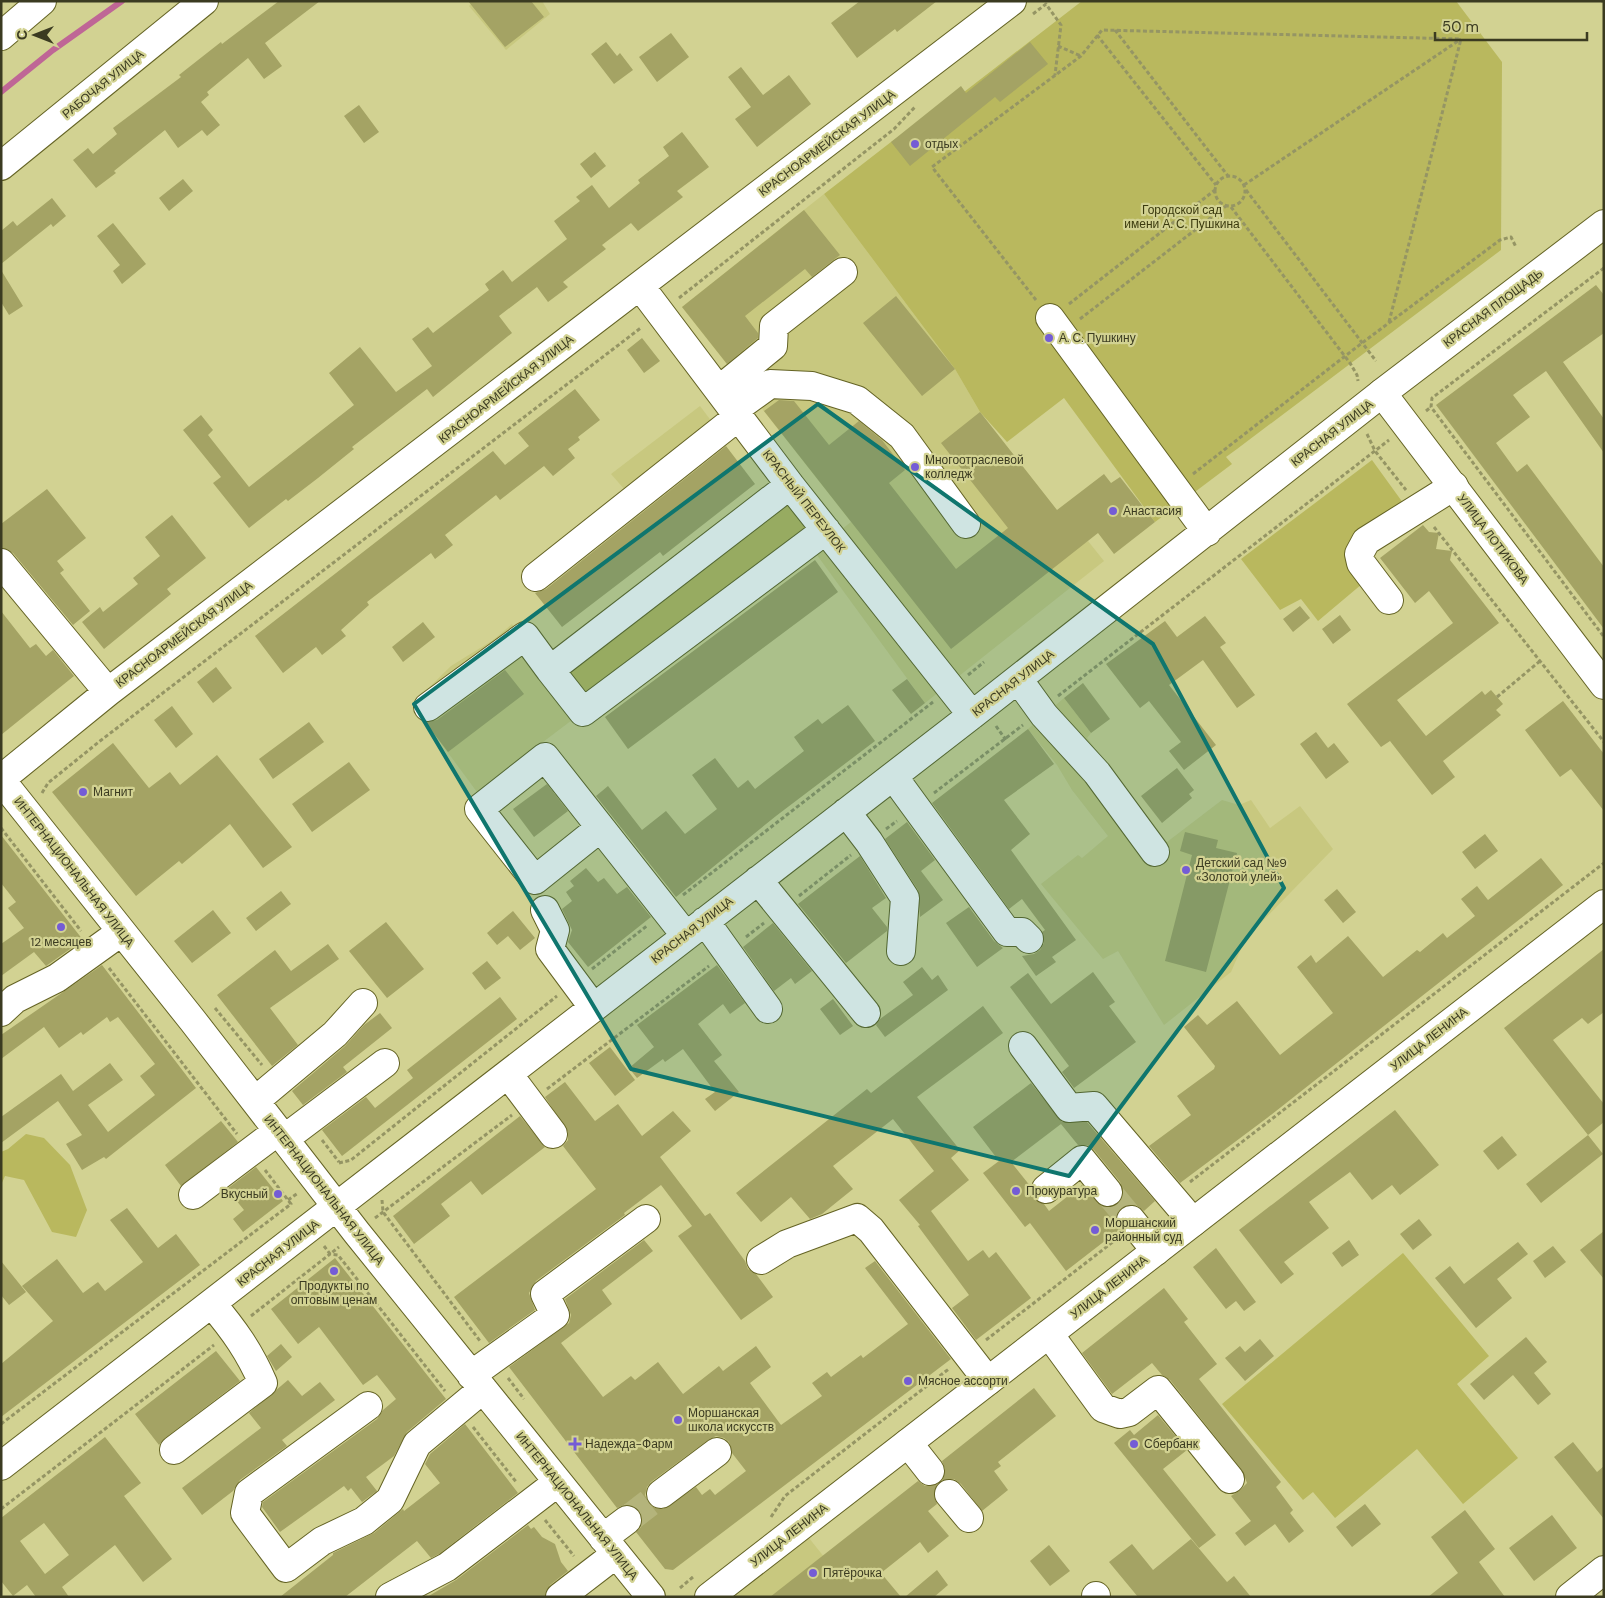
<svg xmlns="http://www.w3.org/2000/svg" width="1605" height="1598" font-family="'DM Sans',sans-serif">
<rect width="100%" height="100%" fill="#d2d292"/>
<path fill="#c8c87f" d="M474 1H542L550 14 506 50 469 6Z
M824 194 955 369 980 412 1083 544 1088 541 1104 561 925 703 814 551 851 522 682 307Z
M700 406 712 422 625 490 611 474Z
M512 624 576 717 477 792 412 704 451 666 493 640Z
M1064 698 1091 733 1087 738 1167 842 1222 800 1239 805 1251 800 1270 828 1300 806 1333 849 1251 933 1244 942 1231 972 1164 1025 1118 951 1103 959 1041 884 1078 855 1082 858 1108 836 1072 790 1057 765 1028 729Z
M809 1538 856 1597H734Z"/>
<path fill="#b9b85e" d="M1082 1H1456L1502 62 1501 250 1237 449 1226 457 1232 464 1155 522 1064 398 1007 442 980 412 955 369 824 194 891 142 964 92Z
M1372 460 1406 507 1348 549 1349 569 1362 584 1318 621 1301 599 1280 610 1241 559Z
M809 490 822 502 825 524 593 706 559 673 721 543Z
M26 1134 44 1138 70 1165 87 1210 76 1237 52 1232 24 1180 5 1176 1 1185V1152L8 1149Z
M1403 1253 1489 1356 1457 1384 1518 1458 1463 1504 1417 1449 1335 1518 1313 1492 1303 1500 1222 1404Z"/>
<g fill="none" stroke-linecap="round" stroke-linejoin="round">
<path stroke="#bf6696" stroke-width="6" d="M1 92 53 50 122 1"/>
</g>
<path fill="#a4a364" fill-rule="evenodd" d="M279 1H320L265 43 282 66 264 79 248 58 207 92 209 95 201 102 220 125 207 136 202 130 178 148 165 130 114 171 116 173 96 188 73 160 88 148 93 154 117 134 113 128 181 77 179 75 221 42 222 44Z
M468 1H531L544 17 505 47Z
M860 1H937L897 32 895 29 857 58 831 23Z
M671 33 689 57 657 82 639 57Z
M606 42 617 56 620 53 633 70 614 84 591 54Z
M1030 42 1048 64 1000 102 995 97 910 166 891 142 961 86 966 93Z
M741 67 763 95 789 75 811 104 757 147 735 119 751 107 728 77Z
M359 105 379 132 364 143 344 116Z
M682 132 709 167 677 191 683 197 638 231 631 223 602 245 606 249 563 282 568 287 548 302 537 287 499 316 512 333 433 397 427 389 352 447 354 449 318 478 288 501 286 499 249 528 213 483 221 477 183 430 201 415 213 430 208 435 249 487 354 405 329 373 360 347 396 392 432 366 412 339 428 327 433 333 489 290 485 284 503 270 512 282 567 239 554 221 580 201 576 197 592 185 609 208 640 183 638 180 669 156 663 147Z
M595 152 606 166 591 178 580 164Z
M183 179 193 191 169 211 159 198Z
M52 198 66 216 53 227 51 224 1 264V231L13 221 17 226Z
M804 210 840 255 812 277 805 269 745 316 758 333V338L727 364 682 307Z
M113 223 146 264 122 284 113 271 120 265 97 236Z
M1 270 23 306 9 315 1 302Z
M1596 285 1604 295V333L1563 362 1604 419V453L1546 371 1513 395 1530 417 1496 443 1517 472 1527 464 1604 567V629L1436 405Z
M896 296 955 369 922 396 863 323Z
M642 338 660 361 644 373 627 350Z
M575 389 600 420 578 437 580 440 568 449 575 458 553 476 544 466 500 500 496 495 445 535 453 545 435 559 431 553 367 602 369 605 341 630 346 636 322 655 316 647 283 673 255 636 493 451 505 465 529 446 518 433Z
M779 400 794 401 829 445 859 421 882 440 905 470 889 483 956 569 1008 528 941 443 980 412 1057 510 1104 474 1111 483 1120 477 1155 522 1114 554 1098 533 951 649 764 411Z
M726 446 755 484 663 556 660 552 562 627 535 593 546 589Z
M47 489 86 538 57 561 64 570 60 573 90 611 73 625 13 553 1 548V524Z
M172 515 206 558 167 589 171 594 104 649 82 622 100 607 103 612 138 584 133 578 160 556 145 537Z
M1423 525 1429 532 1439 533 1436 549 1452 551 1450 560 1499 623 1397 700 1426 736 1482 691 1485 695 1491 690 1503 704 1496 710 1501 715 1443 761 1455 777 1432 795 1390 741 1381 747 1347 704 1453 623 1429 591 1415 603 1380 558Z
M815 560 838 592 628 749 605 717Z
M1300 606 1310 618 1293 632 1283 619Z
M1 611 30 648 36 644 46 656 53 650 74 676 1 735Z
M1340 615 1351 630 1333 644 1322 629Z
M1205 616 1226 643 1220 647 1255 695 1237 708 1203 660 1169 685 1216 745 1184 770 1169 751 1181 742 1149 701 1140 708 1106 664 1165 621 1177 637Z
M423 622 435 637 403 662 392 647Z
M216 667 232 688 213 703 197 682Z
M505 670 524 694 448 752 425 722 437 720Z
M907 679 925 703 911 714 892 690Z
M1083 683 1110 719 1091 733 1064 698Z
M1563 701 1604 754V811L1571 769 1560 777 1525 730Z
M848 705 875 741 776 816 676 897 596 796 608 786 642 830 666 811 685 834 717 809 692 775 715 758 738 788 748 780 755 789 804 751 794 737 818 719 822 724Z
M172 706 193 734 176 748 154 720Z
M309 722 324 742 273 779 259 759Z
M1028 729 1054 764 1004 800 1030 834 1011 850 1076 940 1052 957 1056 962 1036 976 1022 956 1034 954 1040 950 1044 943 1042 932 1045 930 1022 899 1009 909 932 803Z
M1316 732 1328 748 1334 743 1349 762 1326 779 1300 744Z
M113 743 149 788 170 772 180 785 217 755 292 847 263 868 230 824 182 864 179 861 136 896 52 792Z
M349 762 370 790 312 832 292 804Z
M1177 768 1194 790 1189 794 1192 798 1162 823 1141 796Z
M547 784 568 811 534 837 513 809Z
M907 822 935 860 921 871 943 900 920 917 918 890 885 839Z
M1185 832 1218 840 1216 848 1237 853 1206 972 1165 961 1192 855 1180 851Z
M1485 834 1498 851 1475 869 1462 852Z
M1 835 83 940 46 966 34 952 1 976V944L24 928 8 908 16 902 1 883Z
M860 856 886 898 872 908 887 927V931L846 963 798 904Z
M1541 858 1563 885 1267 1118 1180 1183 1149 1146 1191 1115 1177 1096 1214 1069 1215 1066 1184 1027 1198 1015 1207 1025 1237 1001 1280 1055 1333 1013 1297 967 1311 955 1316 963 1348 936 1383 977 1417 950 1420 952 1443 933 1447 938 1475 916 1461 899 1477 886 1488 900Z
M586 868 598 882 604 878 617 894 627 887 651 917 588 967 568 942 572 930 562 909 572 901 566 892 574 886 570 881Z
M1337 889 1356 912 1343 923 1324 900Z
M281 891 291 904 256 931 246 918Z
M969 907 994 941 1003 948 977 967 946 923Z
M213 910 231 933 192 963 174 941Z
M513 911 535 938 520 950 508 936 497 945 487 933Z
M386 922 424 969 387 998 349 951Z
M773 923 812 971 795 984 791 978 774 991 743 947Z
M328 944 339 959 270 1008 298 1045 272 1066 217 995 275 950 291 971Z
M1604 949V1012L1588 1024 1582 1018 1553 1040 1604 1104V1122L1588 1135 1504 1028Z
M487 961 501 978 485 990 472 973Z
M102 965 196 1088 106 1159 104 1157 82 1170 66 1144 82 1135 58 1101 1 1143V1117L61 1074 73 1091 110 1063 123 1080 88 1105 108 1132 155 1095 140 1076 155 1064 118 1017 110 1022 107 1017 83 1035 81 1032 59 1048 44 1027 1 1059V1035Z
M717 965 745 1003 730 1014 723 1004 698 1024 722 1055 714 1061 739 1092 715 1111 705 1099 715 1092 683 1049 665 1062 663 1059 637 1078 629 1068 654 1047 637 1025Z
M922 967 932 980 938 975 948 990 885 1037 876 1025 880 1019 913 995 903 982Z
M1093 972 1115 1002 1109 1006 1136 1042 1074 1088 1062 1072 1069 1066 1010 987 1028 973 1051 1004Z
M500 997 517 1019 342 1156 322 1130 366 1097 375 1108 413 1078 407 1070Z
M833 999 853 1026 840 1035 820 1009Z
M983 1006 1003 1033 917 1097 960 1150 951 1158 969 1180 931 1211 968 1261 983 1250 989 1258 996 1252 1031 1298 976 1340 952 1308 969 1295 918 1226 920 1225 899 1200 934 1171 893 1119 833 1166 853 1189 822 1214 810 1219 791 1197 761 1222 736 1193 867 1089 871 1093Z
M380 1013 392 1028 343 1067 347 1072 303 1105 292 1091 345 1046 364 1025Z
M610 1047 635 1080 615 1096 589 1063Z
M565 1082 595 1121 618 1104 642 1136 673 1111 691 1131 660 1157 705 1216 710 1213 745 1261 748 1269 756 1274 773 1297 741 1320 678 1236 692 1226 661 1185 624 1213 625 1215 536 1281 529 1293 535 1310 489 1343 454 1297 596 1189 563 1146 568 1140V1132L545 1097Z
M1031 1083 1062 1122H1087L1155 1201 1144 1211 1136 1205H1128L1122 1208 1116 1215V1223L1119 1230 1066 1271 1030 1223 1025 1227 983 1173 999 1161 973 1127ZM1061 1124 1078 1145H1087L1094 1150 1120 1182 1123 1189V1197L1117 1204 1110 1207 1102 1206 1082 1185 1049 1211 1044 1204 1034 1198 1031 1187 1011 1162Z
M1395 1110 1439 1165 1400 1195 1392 1185 1372 1200 1350 1172 1309 1202 1329 1228 1284 1262 1294 1274 1281 1284 1239 1230Z
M520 1116 545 1147 482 1195 471 1181 441 1204 450 1216 414 1244 393 1216Z
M221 1121 238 1142 181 1186 165 1165Z
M1588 1135 1603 1154 1541 1203 1526 1184Z
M1502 1136 1517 1155 1498 1170 1483 1151Z
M256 1167 283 1201 243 1232 233 1219 244 1210 227 1189Z
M127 1208 158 1248 176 1234 200 1265 1 1417V1364L53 1321 22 1286 57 1259 83 1293 98 1282 105 1291 143 1262 110 1220Z
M1419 1219 1432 1235 1413 1250 1400 1234Z
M1604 1231V1279L1580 1250Z
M644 1240 653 1251 602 1290 612 1304 561 1343 603 1397 631 1376 635 1380 658 1362 683 1394 719 1366 723 1371 756 1346 771 1367 750 1383 781 1425 822 1396 812 1383 827 1372 831 1377 861 1355 863 1358 908 1324 865 1268 875 1261 951 1359 673 1570 665 1569 636 1532 641 1527 643 1519 639 1510 634 1506 626 1504 617 1508 509 1367 569 1323 571 1315 565 1299ZM716 1436 724 1438 729 1442 732 1453 746 1471 715 1495 710 1489 702 1495 696 1487 663 1509 655 1508 649 1504 645 1495 647 1487 651 1482 708 1440Z
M1349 1240 1359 1255 1342 1267 1332 1253Z
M1518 1242 1528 1254 1497 1279 1512 1298 1476 1328 1435 1278 1450 1266 1464 1284Z
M1553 1246 1566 1262 1545 1278 1533 1261Z
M1216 1248 1256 1302 1244 1311 1236 1301 1226 1309 1193 1267Z
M335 1258 446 1399 407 1432 394 1456 366 1477 377 1491 362 1502 351 1488 348 1491 344 1486 280 1532 262 1507 263 1502 377 1419 383 1410 396 1399 377 1375 363 1385 319 1327 298 1344 271 1309Z
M1 1261 26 1292 9 1305 1 1295Z
M1164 1288 1188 1319 1184 1322 1217 1364 1199 1379 1281 1482 1276 1487 1293 1510 1290 1513 1304 1531 1289 1543 1275 1524 1245 1546 1235 1533 1251 1521 1231 1496 1239 1491 1247 1483 1242 1470 1170 1380 1162 1375 1152 1363 1112 1394 1082 1353Z
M1526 1337 1547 1362 1534 1373 1551 1394 1538 1405 1513 1375 1484 1400 1470 1384Z
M1260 1339 1274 1356 1245 1381 1225 1358 1240 1346 1245 1352Z
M281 1344 292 1357 276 1371 267 1356Z
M216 1351 240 1381 165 1438 159 1445 135 1414Z
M288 1380 302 1396 320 1382 335 1400 282 1440 287 1446 240 1480 233 1491 202 1515 182 1488 261 1428 249 1413Z
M1034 1388 1056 1416 998 1462 1001 1466 994 1471 1008 1490 982 1511 961 1484 954 1479 942 1481 945 1469 942 1461Z
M1158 1415 1187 1450 1163 1469 1216 1535 1199 1548 1114 1443 1130 1430 1134 1435Z
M465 1424 518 1493 439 1554 431 1558 417 1541 345 1597H280L333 1555V1553L374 1533 403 1509 404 1511 440 1483 425 1464 430 1454Z
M105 1437 141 1483 124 1496 172 1559 143 1582 115 1545 62 1587 69 1597H36L27 1585 13 1596 1 1581V1518ZM44 1523 69 1555 45 1574 20 1541Z
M1573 1442 1597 1472 1604 1466V1519L1554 1457Z
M918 1481 925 1486 937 1484 934 1496 937 1504 928 1511 949 1536 928 1553 920 1542 881 1573 901 1597H770Z
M1365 1504 1381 1524 1352 1547 1336 1527Z
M1465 1510 1495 1549 1479 1562 1505 1597H1428L1458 1573 1431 1537Z
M1552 1515 1577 1548 1534 1581 1509 1548Z
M528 1525 531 1529 534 1527 542 1537 555 1544 561 1562 568 1571 550 1585 545 1597H427L456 1580Z
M1191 1539 1227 1582 1234 1576 1251 1597H1138L1109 1562 1132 1544 1153 1570Z
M1049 1545 1070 1571 1050 1586 1030 1561Z
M937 1570 948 1585 934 1597H905Z"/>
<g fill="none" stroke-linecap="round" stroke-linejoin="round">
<path stroke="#b4b47b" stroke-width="28" stroke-dasharray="28 14" stroke-linecap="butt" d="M1108 1192 1131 1220
M627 1520 661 1494"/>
<defs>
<path id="minor" d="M1 36 42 1
M1 166 204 1
M640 286 790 485 972 715
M1050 318 1207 532
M719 390 773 346 774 326 843 272
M734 410 770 384 812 386 857 400 902 436 966 524
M1 563 108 692
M536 577 739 416
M1389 600 1361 563 1359 554 1366 541 1454 486
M550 670 583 712 826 530
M1018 679 1044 715 1097 773 1155 852
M428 707 525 636 550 670 790 485
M893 776 1007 932H1022L1029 939
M1 779 108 692 1012 1
M1 780 193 1021 357 1233 651 1597
M846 812 869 842 905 898 901 951
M600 828 535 880 479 809 545 757 686 936
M758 880 866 1013
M545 910 555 930 550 949 593 1007
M705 921 768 1009
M1 1012 15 999 57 978 121 932
M1023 1046 1069 1108 1094 1106 1193 1222
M508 1074 553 1134
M255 1101 335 1034 363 1003
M284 1139 385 1063
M1046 1189 1082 1160 1108 1192
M193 1195 278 1131
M1131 1220 1156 1251
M761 1260 787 1244 857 1218 871 1230 988 1381
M1049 1334 1103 1408 1120 1414 1129 1412 1158 1390 1230 1479
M471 1375 555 1315 545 1294 646 1219
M368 1406 249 1493 245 1513 286 1568 322 1541 364 1521 390 1500 417 1444 483 1389
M908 1443 930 1471
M174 1450 263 1383C249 1351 234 1330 212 1304
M1 1466 972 715 1382 393
M661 1494 717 1452
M949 1494 969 1518
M603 1538 627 1520
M1096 1596V1597
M390 1597 447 1567 558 1482
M560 1597 616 1554
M1570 1597 1604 1570"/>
<path id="major" d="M1604 224 1382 393 1604 685
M709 1597 1604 904"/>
</defs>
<use href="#minor" stroke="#646324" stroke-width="30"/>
<use href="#major" stroke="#646324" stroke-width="30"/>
<path stroke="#959564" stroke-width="3" stroke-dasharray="4 2.5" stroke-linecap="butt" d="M1601 1H1604
M1033 14 1046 4 1061 25 1055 75
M1115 30 1228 176
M1097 35 1216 185
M1058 46 1081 56
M1215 191a15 15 0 1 1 30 0a15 15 0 1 1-30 0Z
M1244 185 1461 39
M1246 190 1376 361
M1231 207 1350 363 1357 375 1358 381
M1604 268 1432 398 1431 407 1604 637
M679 298 894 129 915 107
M1036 300 932 167 1081 56 1102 30 1461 39
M1069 304 1215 190
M1080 319 1226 206
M1389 322 1461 39
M1426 411 1431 407
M1367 434 1375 451 1406 490
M1193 474 1362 343 1500 240 1511 237 1516 247
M1434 527 1604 742
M968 675 984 662
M1058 696 1389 440
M1497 697 1540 661
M996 726 1006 740
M42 793 48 783 100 741 642 327
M934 793 1023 725
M1 828 81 931
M886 829 897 821
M683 895 933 702
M799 896 851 855
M746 937 764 923
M109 968 237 1134
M592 969 648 925
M215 1008 262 1065
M547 1089 709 966
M322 1140 339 1162
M339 1163 351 1160 557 996
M1190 1182 1604 863
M288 1200 298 1193
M382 1200 383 1212 480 1341
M375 1218 512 1115
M324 1246 330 1254 339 1247
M251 1316 330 1254 338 1255 445 1391
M986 1340 1118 1238
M508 1378 524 1399
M1 1424 291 1204 265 1170
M473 1427 517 1483
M1 1509 214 1345
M771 1517 785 1496 950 1368
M545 1520 574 1556
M680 1588 693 1577"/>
<use href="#minor" stroke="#fff" stroke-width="28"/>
<use href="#major" stroke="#fff" stroke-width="28"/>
</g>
<path fill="#0f766e" fill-opacity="0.2" stroke="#0f766e" stroke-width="4" stroke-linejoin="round" d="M818 404 1153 644 1284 888 1069 1176 631 1069 414 704Z"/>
<g fill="#745cd6" stroke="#d2d292" stroke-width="2">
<circle cx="915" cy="144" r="5"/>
<circle cx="1049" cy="338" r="5"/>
<circle cx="915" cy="467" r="5"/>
<circle cx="1113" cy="511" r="5"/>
<circle cx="83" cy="792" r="5"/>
<circle cx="1186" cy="870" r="5"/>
<circle cx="61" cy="927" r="5"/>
<circle cx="1016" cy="1191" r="5"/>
<circle cx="278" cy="1194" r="5"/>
<circle cx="1095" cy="1230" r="5"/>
<circle cx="334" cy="1271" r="5"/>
<circle cx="908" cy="1381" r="5"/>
<circle cx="678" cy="1420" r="5"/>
<path d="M572.5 1436.5h5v5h5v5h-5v5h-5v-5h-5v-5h5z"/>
<circle cx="1134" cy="1444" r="5"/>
<circle cx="813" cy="1573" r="5"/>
</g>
<g text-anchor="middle" stroke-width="4.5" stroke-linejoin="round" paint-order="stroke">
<g font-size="12" fill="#3b3b21" stroke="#d2d292">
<text transform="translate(103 84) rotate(-39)" y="4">РАБОЧАЯ УЛИЦА</text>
<text transform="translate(827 143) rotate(-37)" y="4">КРАСНОАРМЕЙСКАЯ УЛИЦА</text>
<text transform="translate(1493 308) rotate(-37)" y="4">КРАСНАЯ ПЛОЩАДЬ</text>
<text transform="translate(506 389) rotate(-38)" y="4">КРАСНОАРМЕЙСКАЯ УЛИЦА</text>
<text transform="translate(1332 433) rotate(-38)" y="4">КРАСНАЯ УЛИЦА</text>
<text transform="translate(804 501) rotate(52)" y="4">КРАСНЫЙ ПЕРЕУЛОК</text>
<text transform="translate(1493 539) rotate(53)" y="4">УЛИЦА ЛОТИКОВА</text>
<text transform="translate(184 634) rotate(-37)" y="4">КРАСНОАРМЕЙСКАЯ УЛИЦА</text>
<text transform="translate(1013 683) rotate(-38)" y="4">КРАСНАЯ УЛИЦА</text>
<text transform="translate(74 872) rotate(52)" y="4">ИНТЕРНАЦИОНАЛЬНАЯ УЛИЦА</text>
<text transform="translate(692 930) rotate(-38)" y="4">КРАСНАЯ УЛИЦА</text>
<text transform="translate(1429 1039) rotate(-38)" y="4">УЛИЦА ЛЕНИНА</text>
<text transform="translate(324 1190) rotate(52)" y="4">ИНТЕРНАЦИОНАЛЬНАЯ УЛИЦА</text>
<text transform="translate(278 1253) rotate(-38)" y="4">КРАСНАЯ УЛИЦА</text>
<text transform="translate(1109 1287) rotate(-38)" y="4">УЛИЦА ЛЕНИНА</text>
<text transform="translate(577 1506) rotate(51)" y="4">ИНТЕРНАЦИОНАЛЬНАЯ УЛИЦА</text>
<text transform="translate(789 1535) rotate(-38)" y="4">УЛИЦА ЛЕНИНА</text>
</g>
<g font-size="12" fill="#3b3b21" stroke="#d2d292" text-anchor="start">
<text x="925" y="148">отдых</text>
<text x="1059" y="342">А. С. Пушкину</text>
<text x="925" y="464">Многоотраслевой<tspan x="925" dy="14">колледж</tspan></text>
<text x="1123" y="515">Анастасия</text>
<text x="93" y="796">Магнит</text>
<text x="1196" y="867">Детский сад №9<tspan x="1196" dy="14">«Золотой улей»</tspan></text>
<text x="61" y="946" text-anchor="middle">12 месяцев</text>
<text x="1026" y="1195">Прокуратура</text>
<text x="268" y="1198" text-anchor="end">Вкусный</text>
<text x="1105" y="1227">Моршанский<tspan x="1105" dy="14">районный суд</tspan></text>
<text x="334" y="1290" text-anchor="middle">Продукты по<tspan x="334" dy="14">оптовым ценам</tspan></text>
<text x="918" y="1385">Мясное ассорти</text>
<text x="688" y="1417">Моршанская<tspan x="688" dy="14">школа искусств</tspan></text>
<text x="585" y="1448">Надежда-Фарм</text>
<text x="1144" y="1448">Сбербанк</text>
<text x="823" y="1577">Пятёрочка</text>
</g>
<g font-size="12" fill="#3b3a0e" stroke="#d2d292">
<text x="1182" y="214">Городской сад<tspan x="1182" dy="14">имени А. С. Пушкина</tspan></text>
</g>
</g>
<rect width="1605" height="1598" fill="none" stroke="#3b3b21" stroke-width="5"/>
<g transform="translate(35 35) rotate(270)" stroke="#d2d292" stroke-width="4" paint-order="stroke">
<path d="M0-4L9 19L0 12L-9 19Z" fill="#3b3b21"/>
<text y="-8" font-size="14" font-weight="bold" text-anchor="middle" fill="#3b3b21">С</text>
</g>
<path d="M1435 32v8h152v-8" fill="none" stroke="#3b3b21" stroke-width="2.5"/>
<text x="1442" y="32" font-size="15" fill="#3b3b21" stroke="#d2d292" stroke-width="4" paint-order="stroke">50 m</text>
</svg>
